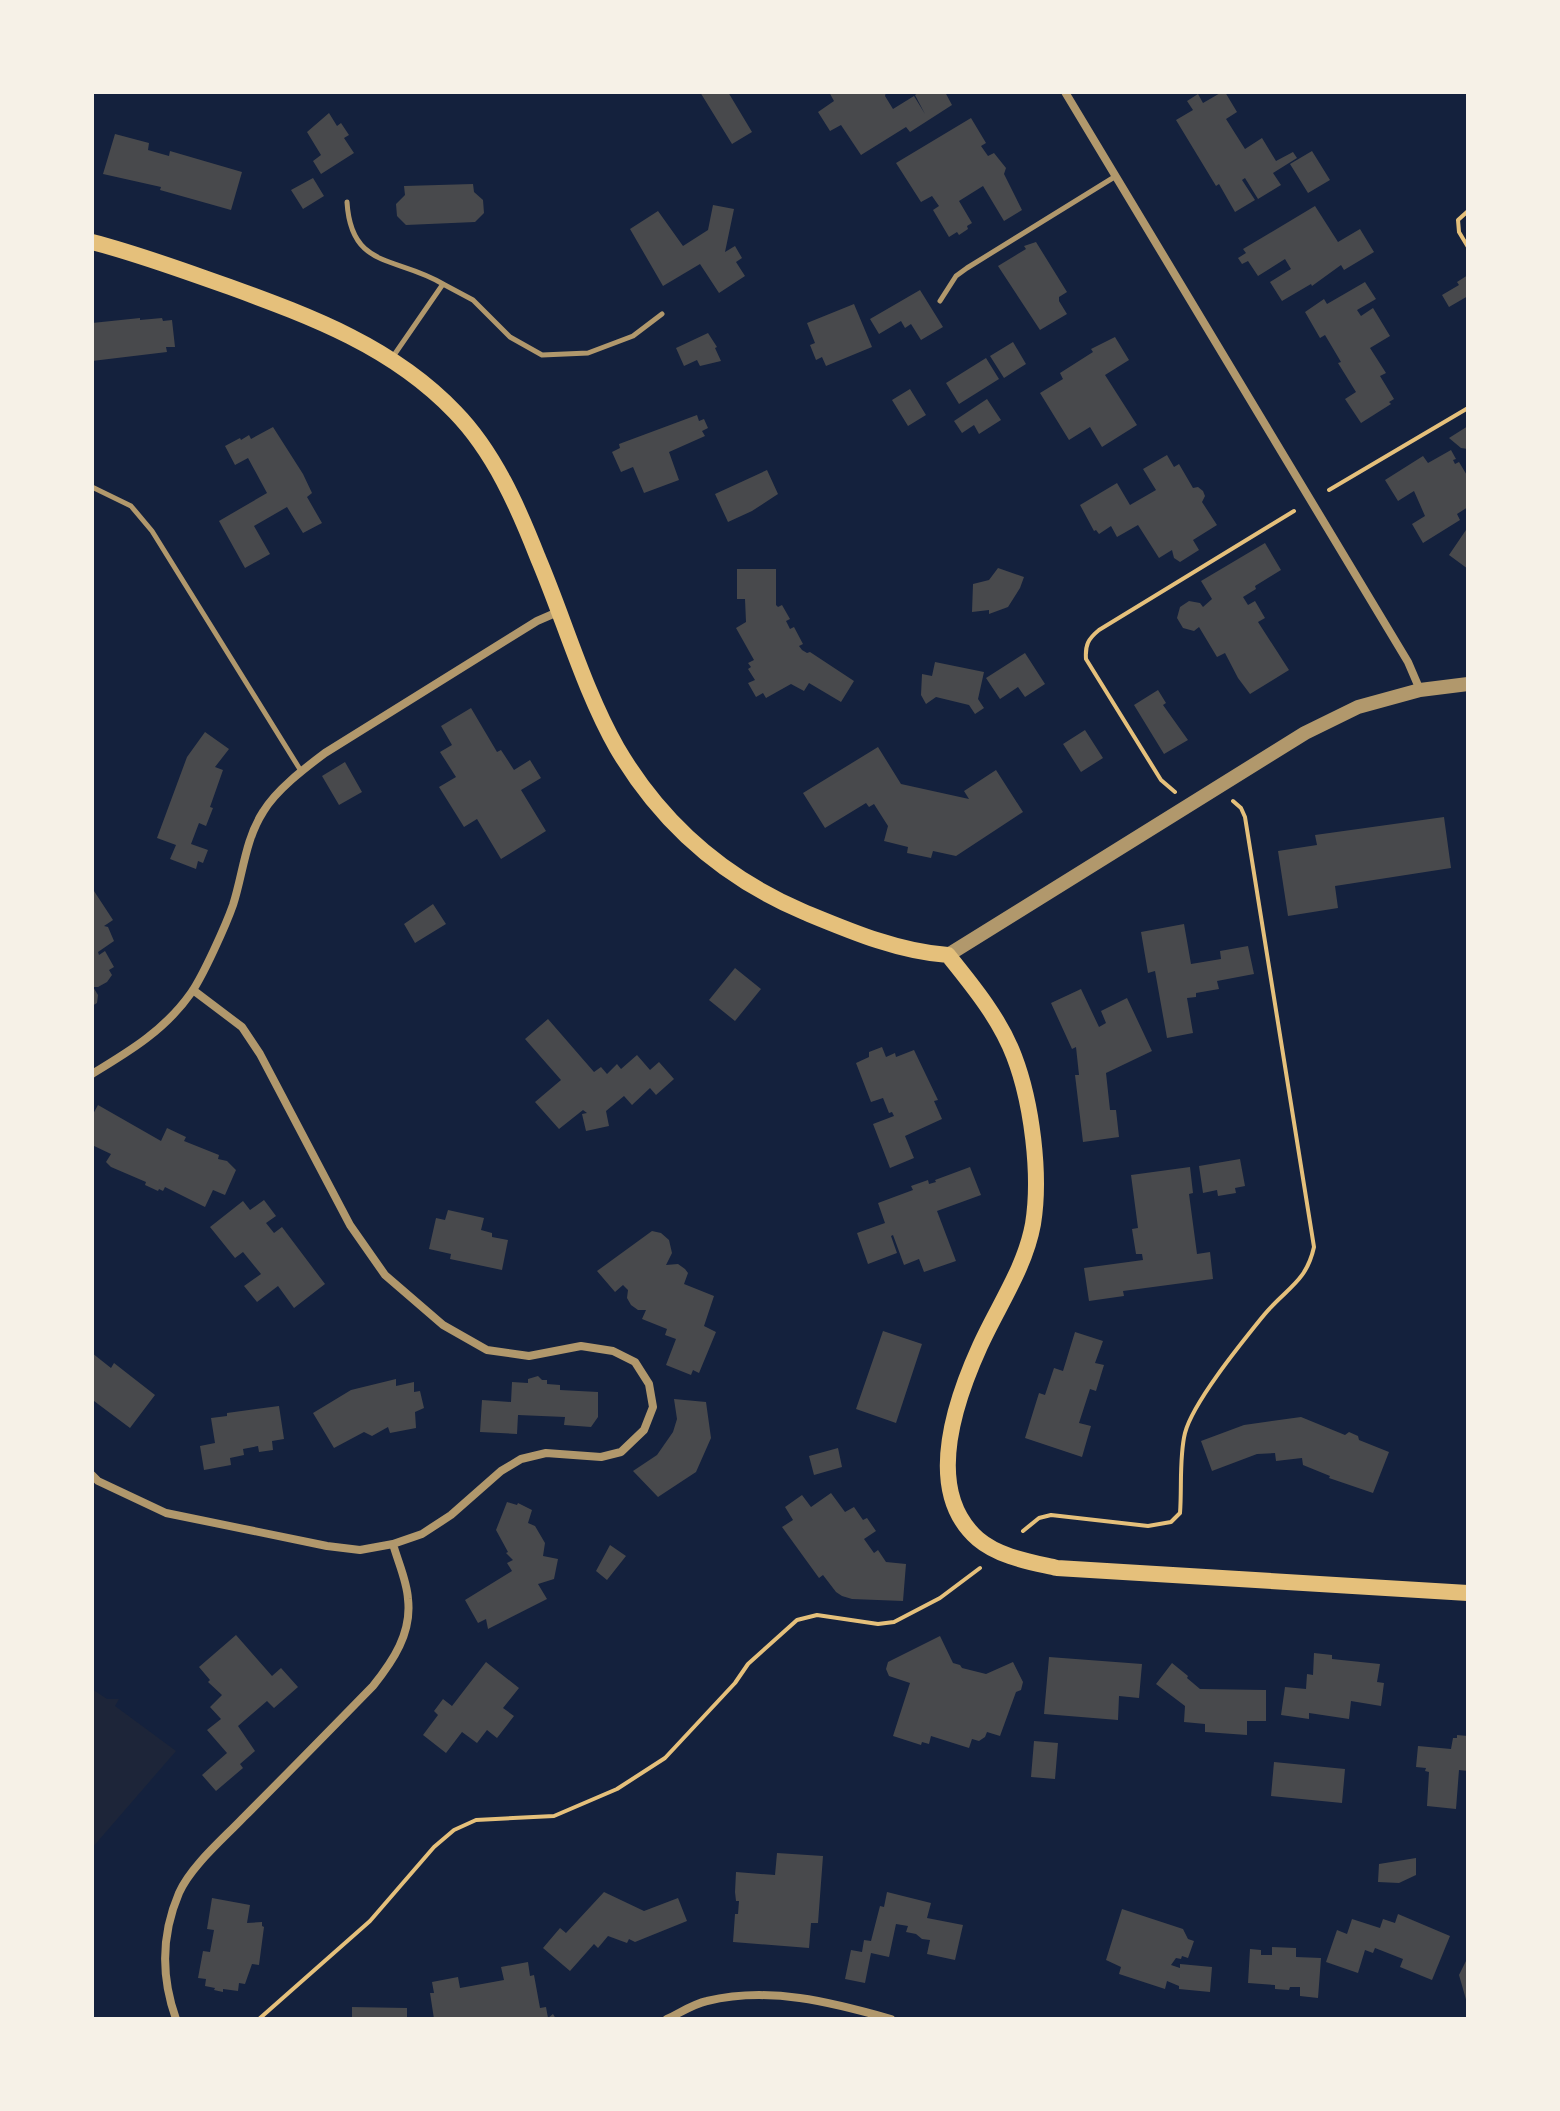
<svg xmlns="http://www.w3.org/2000/svg" width="1560" height="2111" font-family="'Asap Condensed',sans-serif">
<rect width="100%" height="100%" fill="#14213d"/>
<path fill="#1d2539" d="M92 1689 107 1699H119L115 1706 176 1751 92 1848Z"/>
<path fill="#48494c" d="M700 92H728L752 132 732 144Z
M829 92H886L885 96 893 109 914 96 925 114 915 95 919 92H945L952 105 910 132 906 127 861 155 841 125 830 131 818 112 834 101Z
M1222 92H1225L1237 112 1226 119 1245 149 1262 138 1276 161 1293 152 1297 158 1273 173 1281 185 1258 199 1245 178 1242 180 1255 200 1235 212 1219 184 1216 186 1176 120 1193 110 1187 101 1198 94 1203 103Z
M329 113 337 126 341 123 349 135 344 138 354 153 321 174 313 161 321 155 307 132Z
M971 118 986 143 981 146 988 156 994 153 1006 168 1004 174 1022 210 1004 221 983 186 959 201 972 223 967 226 968 229 959 235 957 232 949 237 933 210 939 206 932 196 921 202 896 163Z
M115 134 149 143 148 150 169 156 170 151 242 172 231 210 160 190 161 187 103 174Z
M1312 151 1330 180 1308 193 1290 164Z
M313 178 324 196 303 209 291 190Z
M473 184 474 192 483 200 484 213 475 222 406 225 397 216 396 204 405 195 404 186Z
M713 205 734 209 725 252 735 246 742 258 736 262 745 276 719 293 700 264 663 286 630 229 658 211 683 246 708 230Z
M1315 206 1338 242 1360 229 1374 252 1344 270 1341 265 1312 286 1311 284 1282 301 1270 282 1291 269 1285 259 1258 276 1248 261 1242 264 1238 258 1246 253 1243 249Z
M1036 242 1067 292 1059 297V301L1067 314 1040 330 998 266 1026 249 1024 246Z
M1468 275V296L1449 307 1442 295 1459 285 1457 282Z
M1365 282 1376 299 1357 310 1361 316 1373 308 1390 336 1370 348 1386 373 1380 376 1394 399 1389 402 1391 404 1361 423 1345 399 1356 392 1338 363 1341 362 1325 335 1320 338 1305 312 1324 299 1327 304Z
M920 290 943 327 921 340 911 324 905 328 901 321 879 334 870 319Z
M854 304 872 347 826 366 822 357 816 360 810 345 815 343 807 323Z
M140 318V320L162 318 163 321 172 320 175 347H166L167 352 92 361V323Z
M708 333 717 347 715 348 721 361 700 366 697 360 684 366 676 348Z
M1115 337 1129 360 1105 375 1137 425 1102 447 1090 427 1069 440 1040 393 1063 379 1060 373 1093 352 1091 349Z
M1013 342 1026 364 1004 378 990 356Z
M986 358 999 379 959 404 946 383Z
M910 389 926 415 908 426 892 400Z
M987 399 1001 420 979 434 974 425 962 433 954 421Z
M697 415 699 421 704 419 708 428 702 431 705 436 669 452 679 480 644 493 633 467 621 472 612 452 620 448 619 444Z
M1468 426V449L1461 448 1449 438Z
M273 427 303 474 312 493 307 497 322 523 303 533 287 507 254 526 270 554 245 568 219 521 267 493 248 458 235 465 225 446 240 438 241 440 249 435 251 439Z
M1451 450 1456 459 1453 460 1455 464 1459 462 1468 477V507L1457 514 1460 520 1423 543 1412 524 1425 516 1414 491 1398 501 1385 480 1423 456 1428 463Z
M1167 455 1174 467 1179 464 1193 488 1198 487 1203 491 1205 496 1202 502 1217 525 1193 540 1199 550 1180 562 1174 558 1172 550 1159 558 1138 525 1117 537 1111 526 1099 534 1096 530 1094 531 1080 505 1117 483 1130 505 1156 490 1143 469Z
M767 470 778 494 752 511 728 522 715 494Z
M1466 530 1468 532V569L1449 555Z
M1265 543 1281 570 1255 586 1256 589 1243 597 1248 605 1255 601 1265 618 1258 622 1289 670 1250 694 1238 678 1225 653 1217 657 1199 627 1194 631 1183 628 1177 618 1180 607 1189 601 1200 603 1203 607 1212 599 1201 581Z
M998 568 1024 577 1020 588 1008 607 989 614V610L972 612 973 584 989 580Z
M737 569H776V605L778 607 782 605 790 619 786 621 790 629 794 627 803 644 799 646 802 650 807 653 810 652 854 681 841 702 809 683 804 691 791 684 766 698 763 693 756 697 748 683 755 680 748 669 751 667 748 663 754 660 736 628 746 622 745 599H737Z
M1025 653 1045 684 1025 697 1018 687 1000 699 986 678Z
M935 662 984 672 978 699 984 708 975 714 969 705 936 697 926 704 921 695 922 674 932 676Z
M1158 690 1166 703 1163 705 1188 740 1164 754 1134 705Z
M471 708 497 752 501 750 514 770 530 760 541 778 521 790 546 831 501 859 477 819 464 827 439 787 456 777 440 752 452 745 441 726Z
M1085 730 1103 758 1081 772 1063 744Z
M205 732 229 749 215 767 223 770 210 807 213 808 206 826 199 823 191 844 208 850 203 863 198 861 196 869 170 859 176 845 157 838 187 757Z
M878 747 901 784 969 799 964 791 996 770 1023 812 956 856 933 851 931 858 907 853 908 847 884 841 888 826 874 804 869 807 866 803 825 828 803 793Z
M345 762 362 792 339 805 322 776Z
M1444 817 1451 868 1335 886 1338 908 1288 916 1278 851 1317 845 1315 835Z
M94 891 113 920 104 926 108 927 114 941 98 952 99 955 105 951 114 967 109 970 112 975 107 982 98 987H93L98 995 97 1003 92 1006V892Z
M433 904 446 924 415 943 404 924Z
M1184 924 1191 964 1221 959 1220 951 1248 946 1254 974 1217 981 1219 989 1196 993V997L1187 998 1193 1033 1167 1038 1155 971 1148 973 1141 932Z
M735 968 761 989 735 1021 709 1000Z
M1081 989 1099 1027 1106 1023 1101 1011 1127 998 1152 1051 1106 1073 1110 1110H1116L1119 1137 1083 1142 1075 1075H1079L1076 1047 1072 1049 1051 1003Z
M548 1019 594 1072 601 1067 607 1074 617 1064 621 1069 637 1055 650 1070 659 1062 674 1079 656 1095 650 1088 632 1105 624 1096 606 1111 609 1126 586 1131 582 1114 587 1113 583 1110 559 1129 535 1102 561 1080 525 1039Z
M882 1047 886 1057 895 1053 896 1057 914 1050 938 1100 934 1101 942 1119 905 1136 914 1158 890 1168 873 1124 894 1116 892 1112 889 1113 883 1098 871 1102 856 1063 869 1057V1052Z
M98 1105 161 1141 167 1128 186 1137 184 1141 219 1155 218 1159 227 1161 236 1170 225 1195 213 1190 205 1207 165 1187 163 1191 159 1189 158 1191 145 1185 146 1182 111 1167 106 1162 111 1154 92 1145V1116Z
M1240 1159 1245 1186 1235 1188 1236 1193 1218 1196 1217 1190 1203 1193 1199 1166Z
M970 1167 981 1195 937 1211 956 1261 924 1272 919 1259 904 1265 893 1235 891 1236 897 1253 868 1264 857 1233 885 1223 878 1203 913 1190 911 1186 928 1180 929 1184 936 1182 935 1180Z
M1190 1167 1193 1193 1189 1194 1197 1254 1210 1252 1213 1279 1123 1291 1124 1296 1089 1301 1084 1268 1143 1260 1142 1254H1136L1132 1229 1138 1228 1131 1175Z
M264 1200 276 1216 266 1223 274 1233 282 1227 325 1284 294 1308 278 1286 257 1302 244 1286 261 1274 243 1252 235 1258 210 1227 243 1201 250 1210Z
M448 1210 484 1218 481 1230 492 1233V1237L508 1240 502 1270 450 1259 451 1254 429 1249 436 1218 445 1220Z
M652 1231 661 1233 669 1240 672 1253 666 1265 678 1264 685 1269 688 1273 684 1284 714 1296 704 1326 716 1332 699 1373 693 1370 691 1375 666 1365 676 1339 665 1335 667 1329 642 1319 646 1310H638L631 1305 627 1298 628 1290 623 1285 615 1292 597 1271Z
M883 1331 922 1344 896 1423 856 1409Z
M1075 1332 1103 1341 1095 1363 1104 1365 1096 1391 1090 1389 1079 1423 1091 1426 1082 1457 1025 1438 1039 1393 1045 1395 1054 1368 1063 1371Z
M92 1353 111 1368 114 1363 155 1395 130 1428 94 1401 92 1404Z
M538 1376 542 1380H547V1384L560 1385V1390L598 1392V1417L591 1427 564 1425 565 1417 518 1415 517 1434 480 1432 482 1400 511 1402 512 1382 528 1383V1379Z
M396 1379V1386L414 1382V1392L420 1391 424 1408 415 1412 416 1428 390 1433 388 1427 372 1436 364 1432 334 1448 313 1413 351 1390Z
M674 1399 706 1402 711 1438 696 1472 658 1497 633 1471 657 1455 673 1432 677 1419Z
M279 1406 284 1439 272 1441 273 1450 259 1452 258 1446 243 1449 244 1455 230 1458 231 1465 204 1470 200 1446 215 1443 211 1418 227 1416V1413Z
M1301 1417 1345 1435 1349 1432 1358 1436 1359 1440 1389 1452 1373 1493 1329 1478 1330 1476 1303 1465 1302 1458 1276 1461 1275 1453 1257 1454 1212 1471 1201 1441 1244 1425Z
M838 1448 842 1467 814 1475 809 1456Z
M831 1493 845 1512 854 1507 863 1520 867 1518 876 1531 864 1539 874 1553 878 1550 886 1562 906 1564 903 1601 852 1599 842 1596 836 1592 823 1575 819 1578 782 1527 793 1520 785 1507 802 1495 811 1507Z
M507 1502 517 1505 518 1503 532 1510 528 1523 535 1526 545 1543 543 1556 558 1559 554 1579 538 1584 547 1599 488 1629 486 1619 478 1623 465 1600 512 1571 507 1563 513 1560 506 1553 508 1552 496 1530Z
M610 1545 626 1556 607 1580 596 1571Z
M236 1635 272 1676 281 1668 298 1687 274 1708 267 1701 238 1726 255 1751 240 1764 243 1768 216 1791 202 1775 227 1753 207 1730 221 1719 210 1707 222 1695 208 1682 210 1680 199 1667Z
M940 1636 953 1663 960 1665 962 1668 986 1674 1013 1662 1023 1682 1021 1690 1016 1692 1000 1736 987 1732 985 1737 979 1741 972 1739 969 1748 931 1736 929 1744 922 1742 921 1745 893 1736 910 1683 889 1676 886 1669 888 1662Z
M1314 1653 1332 1655V1659L1380 1664 1377 1682 1384 1683 1381 1706 1351 1701 1349 1719 1309 1713V1719L1281 1715 1285 1687 1306 1689 1307 1674 1313 1675Z
M1049 1657 1142 1664 1139 1698 1119 1696 1118 1720 1044 1714Z
M486 1662 519 1688 503 1708 514 1716 497 1738 487 1730 477 1743 462 1732 446 1753 423 1735 438 1715 434 1711 443 1699 452 1706Z
M1172 1663 1188 1676 1187 1678 1200 1689 1266 1690V1721H1247V1735L1205 1732V1724L1184 1722 1185 1706 1156 1684Z
M1457 1735 1468 1736V1771L1459 1770 1456 1809 1427 1806 1429 1772 1425 1771 1426 1768 1416 1767 1418 1746 1451 1749 1453 1738H1457Z
M1034 1741 1058 1743 1055 1779 1031 1777Z
M1274 1762 1345 1769 1342 1803 1271 1796Z
M777 1853 823 1856 818 1923H811L809 1948 733 1942 735 1914H738L739 1901H736L735 1892 736 1872 775 1875Z
M1416 1858V1875L1399 1883 1378 1882 1379 1864Z
M604 1892 644 1911 678 1898 687 1921 635 1942 629 1939 627 1943 608 1936 598 1948 594 1944 570 1971 543 1948 560 1928 566 1933Z
M887 1892 931 1903 927 1918 963 1925 955 1960 927 1954 930 1940 922 1939 916 1934 906 1932 908 1926 896 1924 889 1957 871 1953 865 1983 845 1979 851 1950 862 1952 864 1940 871 1941 880 1906 884 1907Z
M212 1898 250 1905 247 1923 262 1922V1926L264 1927 259 1965 252 1964 245 1984 239 1983 238 1991 223 1989V1992L214 1990 215 1988 205 1986 206 1979 198 1978 203 1951 210 1952 214 1930 207 1929Z
M1122 1909 1183 1929 1188 1939 1194 1941 1188 1958 1182 1956 1181 1959 1176 1958 1171 1965 1180 1968V1964L1212 1967 1210 1992 1179 1989V1986L1167 1981 1165 1989 1119 1974 1121 1967 1106 1960Z
M1398 1914 1450 1936 1432 1980 1400 1967 1403 1959 1375 1948 1373 1953 1365 1950 1358 1973 1326 1962 1337 1930 1347 1934 1352 1919 1380 1928 1383 1919 1395 1923Z
M1272 1947 1296 1948V1957L1321 1958 1318 1998 1300 1996V1987H1290L1289 1990 1275 1989V1985L1248 1983 1250 1949 1261 1950V1955H1272Z
M1468 1957V2003H1467L1459 1975Z
M528 1962 530 1976 534 1975 540 2008 546 2007 548 2018 553 2014 556 2019H434L430 1993H434L432 1982 458 1977 460 1988 504 1980 501 1967Z
M352 2007 407 2008V2019H352Z"/>
<g fill="none" stroke-linecap="round" stroke-linejoin="round">
<path stroke="#e5c07b" stroke-width="4" d="M1468 211 1458 220 1459 232 1468 247
M1329 490 1468 408
M1175 792 1161 780 1086 659C1085 645 1088 639 1099 630L1294 511
M1023 1531 1039 1518 1051 1515 1148 1526 1171 1522 1180 1513C1182 1488 1179 1457 1185 1433 1193 1402 1243 1341 1264 1315 1286 1288 1306 1283 1314 1247L1245 817 1241 808 1233 801
M259 2019 370 1921 434 1847 454 1830 476 1820 554 1816 617 1789 665 1758 735 1683 748 1664 797 1620 817 1615 878 1624 894 1622 940 1598 980 1568"/>
<path stroke="#b1986c" stroke-width="5" d="M347 202C351 270 397 256 443 284L392 358
M443 284 473 300 510 337 542 355 588 353 633 336 662 314
M940 301 956 276 967 268 1116 176
M92 487 131 506 152 531 301 771"/>
<path stroke="#b1986c" stroke-width="8" d="M1065 92 1408 662 1420 690
M92 1074C130 1051 165 1030 191 993 203 976 226 925 233 905 243 874 245 840 263 812 276 790 305 768 325 753L537 621 560 611
M92 1475 98 1481 166 1513 327 1546 360 1550 393 1544 422 1534 451 1515 501 1471 521 1459 546 1453 601 1457 621 1452 644 1430 653 1407 649 1384 635 1362 613 1351 581 1346 529 1356 487 1350 443 1325 385 1275 350 1225 260 1054 242 1027 193 990
M176 2019C161 1977 161 1935 179 1893 191 1866 223 1839 243 1818 287 1774 330 1730 373 1686 393 1661 412 1633 408 1599 407 1581 398 1562 393 1544
M667 2019C680 2013 693 2004 707 2001 769 1986 831 2002 891 2019"/>
<path stroke="#b1986c" stroke-width="14" d="M948 955 1305 733 1358 707 1420 690 1468 684"/>
<path stroke="#e5c07b" stroke-width="16" d="M92 242C139 254 184 271 230 287 312 317 393 347 455 412 494 452 518 507 538 558 564 619 584 690 617 748 661 823 724 878 804 912 850 931 899 952 948 955 973 986 1000 1019 1014 1056 1032 1103 1041 1175 1033 1224 1025 1268 998 1306 980 1346 955 1401 923 1491 978 1539 999 1557 1031 1562 1057 1568L1468 1593"/>
</g>
<rect width="1560" height="2111" fill="none" stroke="#f6f1e7" stroke-width="188"/>
</svg>
